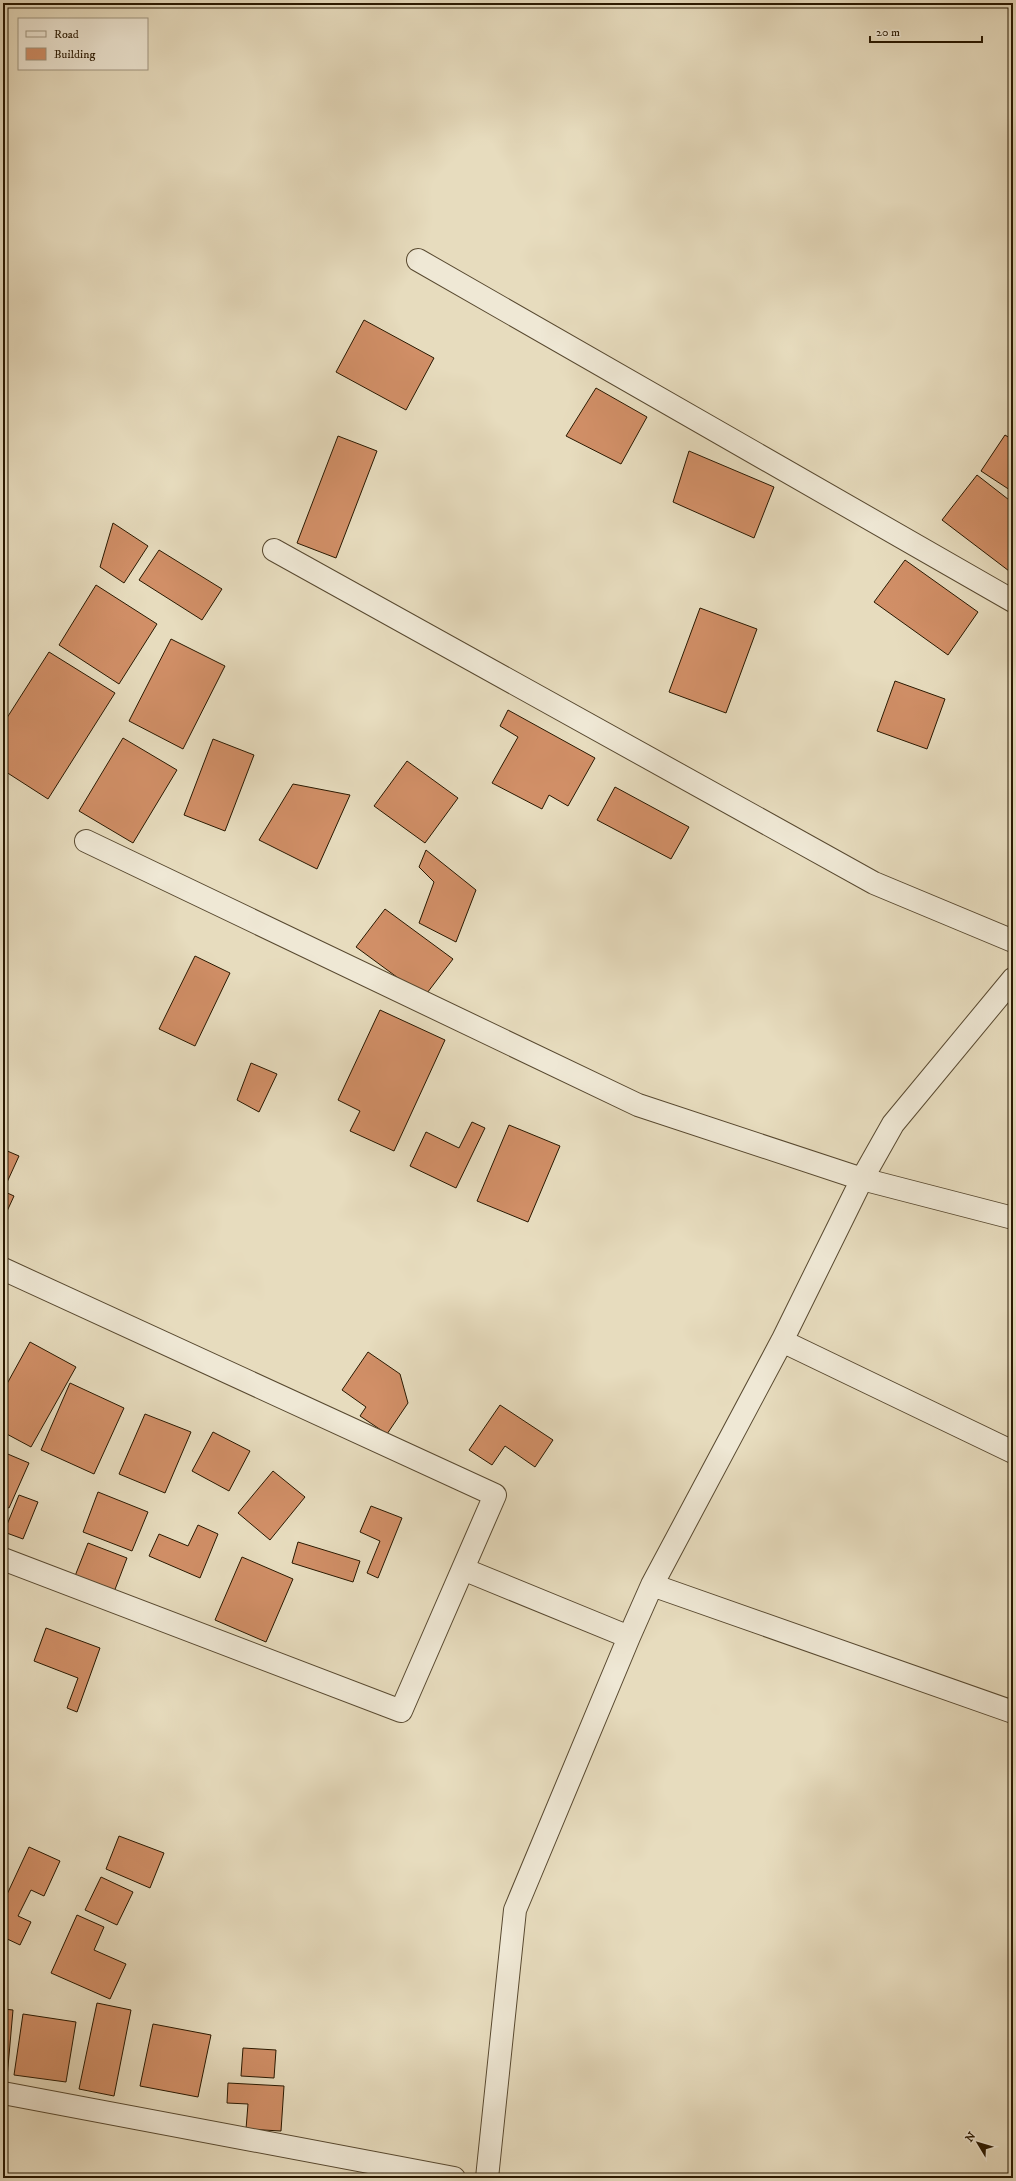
<svg xmlns="http://www.w3.org/2000/svg" width="1016" height="2181" font-family="'IM FELL DW Pica',serif">
<rect width="100%" height="100%" fill="#e7dcbe"/>
<filter id="stains"><feTurbulence type="fractalNoise" baseFrequency=".005" numOctaves="4"/><feColorMatrix values="0 0 0 0 .2 0 0 0 0 .09 0 0 0 0 .02 0 0 0 .5 -.17"/></filter>
<radialGradient id="worn" r=".72"><stop offset=".6" stop-color="#630" stop-opacity="0"/><stop offset="1" stop-color="#630" stop-opacity=".3"/></radialGradient>
<path fill="#d18f67" stroke="#291800" d="M364 320 434 358 406 410 336 372Z
M596 388 647 417 621 464 566 436Z
M1005 435 1013 440V492L981 471Z
M338 436 377 451 336 558 297 543Z
M689 451 774 487 754 538 673 502Z
M977 475 1013 503V574L942 520Z
M113 523 148 546 124 583 100 567Z
M159 550 222 589 202 620 139 580Z
M905 560 978 612 948 655 874 602Z
M96 585 157 624 119 684 59 645Z
M700 608 757 629 726 713 669 692Z
M171 639 225 666 183 749 129 721Z
M49 652 115 693 48 799 3 770V724Z
M895 681 945 699 927 749 877 731Z
M508 710 595 758 568 806 549 795 542 809 492 783 518 737 500 726Z
M123 738 177 770 133 843 79 811Z
M213 739 254 755 225 831 184 815Z
M407 761 458 798 425 843 374 806Z
M293 784 350 795 317 869 259 840Z
M615 787 689 827 671 859 597 820Z
M426 850 476 890 456 942 419 923 434 882 419 867Z
M385 909 453 959 424 997 356 947Z
M195 956 230 973 195 1046 159 1029Z
M380 1010 445 1040 394 1151 350 1131 360 1111 338 1100Z
M251 1063 277 1074 259 1112 237 1100Z
M472 1122 485 1128 456 1188 410 1166 426 1132 459 1148Z
M509 1125 560 1146 528 1222 477 1201Z
M5 1150 19 1156 3 1191 14 1196 3 1220V1154Z
M30 1342 76 1367 31 1447 3 1432V1391Z
M368 1352 400 1374 408 1403 387 1434 360 1416 366 1407 342 1390Z
M70 1383 124 1408 94 1474 41 1450Z
M500 1405 553 1440 535 1467 505 1446 492 1465 469 1450Z
M145 1414 191 1432 165 1493 119 1474Z
M213 1432 250 1451 229 1491 192 1471Z
M3 1452 29 1463 9 1508 3 1506Z
M273 1471 305 1497 270 1540 238 1513Z
M98 1492 148 1512 132 1551 83 1532Z
M19 1495 38 1502 23 1539 4 1532Z
M371 1506 402 1518 378 1578 367 1573 380 1541 360 1532Z
M198 1525 218 1534 200 1578 149 1556 159 1534 188 1546Z
M298 1542 360 1561 353 1582 292 1563Z
M88 1543 127 1558 114 1592 75 1576Z
M242 1557 293 1579 266 1642 215 1620Z
M46 1628 100 1648 77 1712 67 1708 78 1678 34 1661Z
M119 1836 164 1853 150 1888 106 1869Z
M29 1847 60 1861 44 1896 31 1890 18 1916 31 1922 20 1945 3 1937V1903Z
M101 1877 133 1892 117 1925 85 1910Z
M77 1915 104 1927 94 1950 126 1964 110 1999 51 1973Z
M97 2003 131 2010 114 2096 79 2089Z
M3 2009 13 2010 7 2078H3Z
M23 2014 76 2022 66 2082 14 2075Z
M153 2024 211 2035 198 2097 140 2086Z
M243 2048 276 2050 274 2078 241 2076Z
M228 2083 284 2086 281 2131 246 2129 248 2104 227 2103Z"/>
<g fill="none" stroke-linecap="round" stroke-linejoin="round">
<defs>
<path id="minor" d="M418 260 1013 601
M274 550 874 883 1013 941
M86 841 638 1105 862 1179 1013 1218
M3 1269 495 1495 401 1711 3 1559
M782 1341 1013 1452
M463 1569 629 1637
M652 1585 1013 1712
M3 2093 454 2178
M487 2178 515 1910 629 1637 652 1585 782 1341 862 1179 893 1124 1013 979"/>
</defs>
<use href="#minor" stroke="#584930" stroke-width="24"/>
<use href="#minor" stroke="#efe8d5" stroke-width="22"/>
</g>
<rect width="1016" height="2181" fill="none" stroke="#e7dcbe" stroke-width="16"/>
<rect x="4" y="4" width="1008" height="2173" fill="none" stroke="#291800" stroke-width="2"/>
<rect x="8" y="8" width="1000" height="2165" fill="none" stroke="#291800"/>
<rect x="18" y="18" width="130" height="52" fill="#efe8d5" stroke="#a09580"/>
<rect x="26" y="31" width="20" height="6" fill="#efe8d5" stroke="#a09580"/>
<text x="54" y="38" font-size="12" fill="#291800">Road</text>
<rect x="26" y="48" width="20" height="12" fill="#d18f67" stroke="#a09580"/>
<text x="54" y="58" font-size="12" fill="#291800">Building</text>
<g transform="translate(978 2143) rotate(308)" stroke="#efe8d5" stroke-width="3" paint-order="stroke">
<path d="M0-3L7 15L0 10L-7 15Z" fill="#291800"/>
<text y="-6" font-size="11" font-weight="bold" text-anchor="middle" fill="#291800">N</text>
</g>
<path d="M870 36v6h112v-6" fill="none" stroke="#291800" stroke-width="2"/>
<text x="876" y="36" font-size="12" fill="#291800" stroke="#efe8d5" stroke-width="3" paint-order="stroke">20 m</text>
<rect width="100%" height="100%" filter="url(#stains)"/>
<rect width="100%" height="100%" fill="url(#worn)"/>
</svg>
